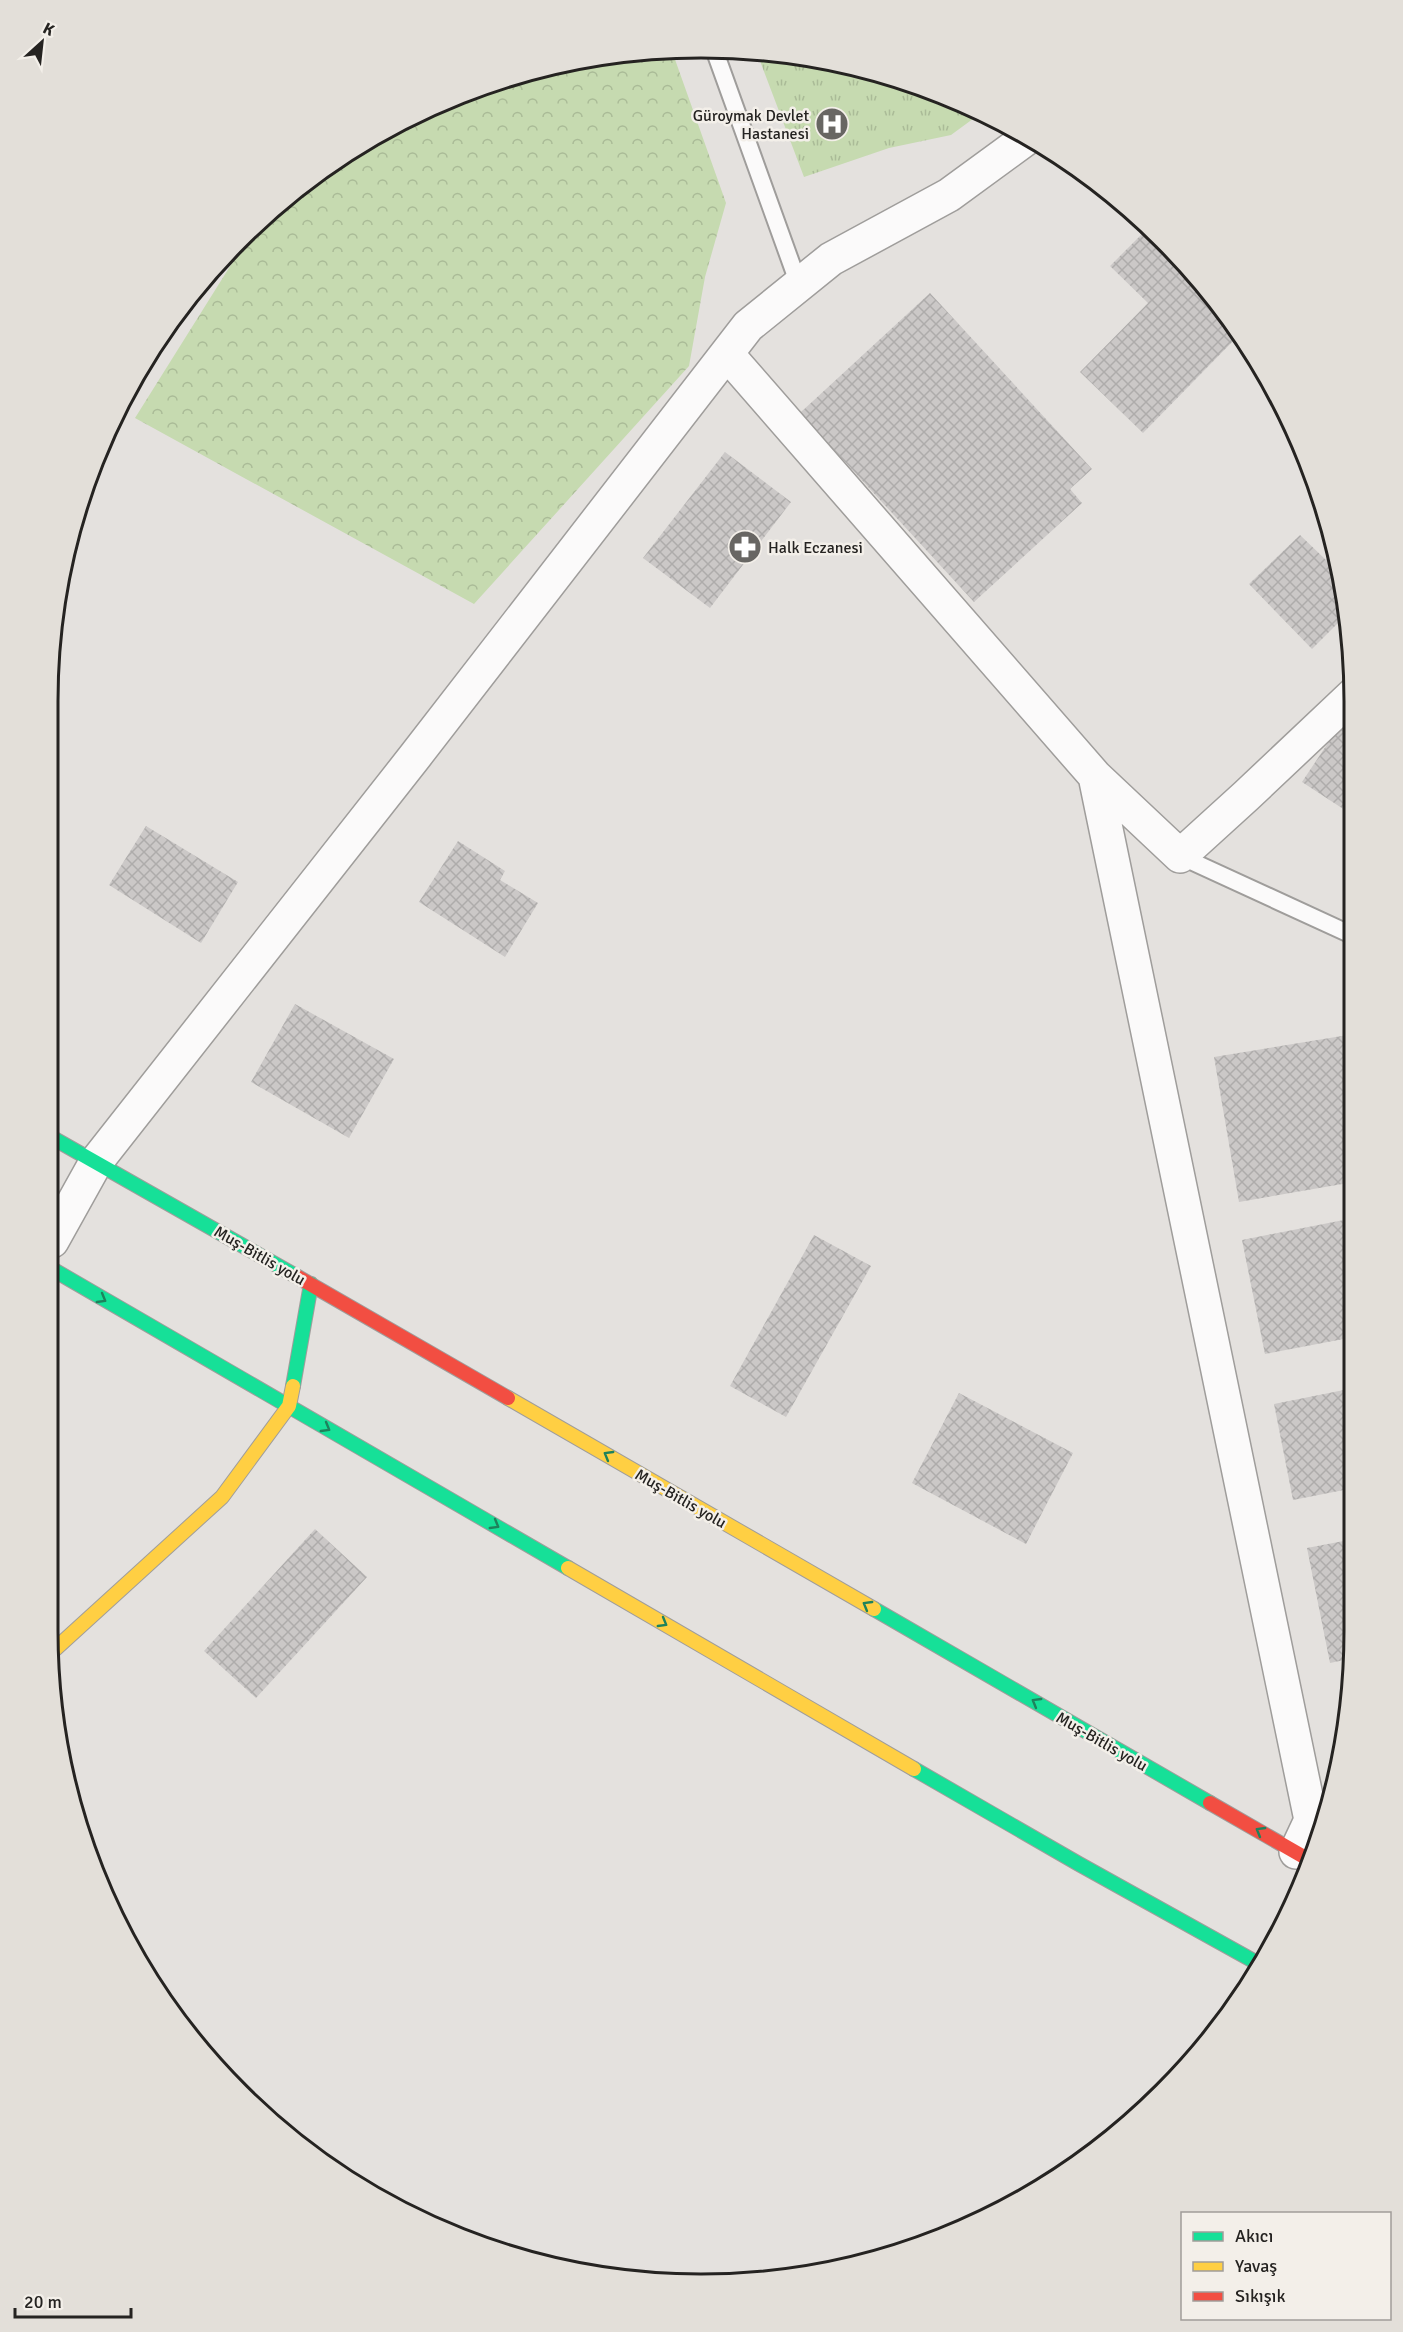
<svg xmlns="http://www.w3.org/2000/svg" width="1403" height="2332" font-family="Signika,sans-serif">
<defs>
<pattern id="grass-tufts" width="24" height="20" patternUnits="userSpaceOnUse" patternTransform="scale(1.5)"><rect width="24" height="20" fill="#c6dab0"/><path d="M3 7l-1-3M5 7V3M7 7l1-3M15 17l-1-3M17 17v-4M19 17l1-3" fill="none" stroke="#aabb97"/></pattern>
<pattern id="park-crowns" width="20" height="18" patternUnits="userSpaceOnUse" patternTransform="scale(1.5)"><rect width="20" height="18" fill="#c6dab0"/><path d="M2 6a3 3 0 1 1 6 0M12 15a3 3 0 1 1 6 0" fill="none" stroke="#aabb97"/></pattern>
<pattern id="building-cross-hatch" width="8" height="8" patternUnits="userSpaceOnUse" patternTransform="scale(1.5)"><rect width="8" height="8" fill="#cbc8c7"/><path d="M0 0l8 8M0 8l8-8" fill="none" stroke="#aeacab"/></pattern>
</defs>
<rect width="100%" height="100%" fill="#e4e1de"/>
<path fill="url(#grass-tufts)" d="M757 53 829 61 952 98 981 113 951 135 889 148 804 177Z"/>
<path fill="url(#park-crowns)" d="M672 51 726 203 705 277 689 366 474 604 135 418 254 228 339 158 452 98 574 60Z"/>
<path fill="url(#building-cross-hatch)" d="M1146 230 1193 270 1239 335 1143 433 1080 372 1148 303 1110 266Z
M930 293 1092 469 1070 489 1082 503 974 602 800 413Z
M1272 386 1283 410 1266 392Z
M725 452 791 502 710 608 643 558Z
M1300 535 1326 560 1333 553 1345 616 1312 649 1249 584Z
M1350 710 1354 712V816L1302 782Z
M146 826 238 882 201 943 109 885Z
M458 841 505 871 500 880 538 903 505 957 419 902Z
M295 1004 394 1059 349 1138 251 1082Z
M1354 1034V1182L1239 1202 1214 1057Z
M1354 1218V1337L1265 1354 1242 1240Z
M814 1235 871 1266 786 1417 730 1386Z
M1354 1388V1488L1293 1500 1274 1404Z
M959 1393 1073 1453 1026 1544 912 1483Z
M315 1529 367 1577 256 1698 204 1651Z
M1354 1539V1658L1330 1663 1307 1548Z"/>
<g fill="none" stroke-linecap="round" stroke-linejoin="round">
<defs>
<path id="lane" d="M714 49 799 285
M1180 856 1354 936"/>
<path id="street" d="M727 354 1095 776 1180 856 1246 796 1354 694
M1095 776 1311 1820 1296 1852
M52 1241 96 1162 416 755 748 326 831 259 949 195 1027 138"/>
<path id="fast" d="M51 1137 296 1276
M52 1269 568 1568
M293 1386 311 1284
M874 1609 1210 1803
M914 1769 1079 1864 1259 1964"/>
<path id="slow" d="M508 1398 874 1609
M568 1568 914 1769
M53 1651 222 1497 289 1406 293 1386"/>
<path id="jam" d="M296 1276 508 1398
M1210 1803 1311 1861"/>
</defs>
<use href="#lane" stroke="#9f9d9b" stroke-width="20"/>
<use href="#street" stroke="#9f9d9b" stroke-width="36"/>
<use href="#fast" stroke="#9f9d9b" stroke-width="16"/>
<use href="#slow" stroke="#9f9d9b" stroke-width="16"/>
<use href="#jam" stroke="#9f9d9b" stroke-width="16"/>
<use href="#lane" stroke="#fbfafa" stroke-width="16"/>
<use href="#street" stroke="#fbfafa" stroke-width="33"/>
<use href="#fast" stroke="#16e098" stroke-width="14"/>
<use href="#slow" stroke="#ffcf43" stroke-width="14"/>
<use href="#jam" stroke="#f24e42" stroke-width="14"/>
</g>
<defs><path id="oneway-chevron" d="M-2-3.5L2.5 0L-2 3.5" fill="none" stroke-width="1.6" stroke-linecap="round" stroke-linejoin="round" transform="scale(1.5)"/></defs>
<g stroke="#1e825c">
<use href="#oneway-chevron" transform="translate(102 1299) rotate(30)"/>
<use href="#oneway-chevron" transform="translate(326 1428) rotate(30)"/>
<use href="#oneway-chevron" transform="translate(608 1455) rotate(-150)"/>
<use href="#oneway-chevron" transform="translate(495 1525) rotate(30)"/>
<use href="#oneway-chevron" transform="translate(867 1605) rotate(-150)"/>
<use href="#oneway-chevron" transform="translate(663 1623) rotate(30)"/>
<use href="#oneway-chevron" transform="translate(1036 1702) rotate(-150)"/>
<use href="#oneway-chevron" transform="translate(1260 1831) rotate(-150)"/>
</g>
<defs>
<symbol id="hospital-disc" viewBox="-11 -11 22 22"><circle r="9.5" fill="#686663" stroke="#f3efe9"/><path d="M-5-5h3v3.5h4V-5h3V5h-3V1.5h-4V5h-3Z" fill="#fff"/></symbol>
<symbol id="pharmacy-disc" viewBox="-11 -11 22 22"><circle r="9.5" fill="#686663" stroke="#f3efe9"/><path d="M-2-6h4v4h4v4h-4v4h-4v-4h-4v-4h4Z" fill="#fff"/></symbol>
</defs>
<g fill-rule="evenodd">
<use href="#hospital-disc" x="813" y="105" width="38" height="38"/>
<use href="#pharmacy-disc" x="726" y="528" width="38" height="38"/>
</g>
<g text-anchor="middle" stroke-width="5" stroke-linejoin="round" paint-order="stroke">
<g font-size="16" fill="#252321" stroke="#f3efe9" text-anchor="end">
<text x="809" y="121">Güroymak Devlet<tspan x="809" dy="18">Hastanesi</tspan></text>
<text x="768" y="553" text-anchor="start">Halk Eczanesi</text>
</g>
<g font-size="16" fill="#252321" stroke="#f3efe9">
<text transform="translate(260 1255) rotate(30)" y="6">Muş-Bitlis yolu</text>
<text transform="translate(681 1498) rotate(30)" y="6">Muş-Bitlis yolu</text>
<text transform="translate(1102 1741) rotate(30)" y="6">Muş-Bitlis yolu</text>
</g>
</g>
<path d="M0 0H1403V2332H0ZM701 58H701A643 643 0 0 1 1344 701V1631A643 643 0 0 1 701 2274H701A643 643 0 0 1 58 1631V701A643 643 0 0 1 701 58Z" fill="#e3dfd9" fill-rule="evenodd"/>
<path fill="none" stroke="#252321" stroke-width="3" d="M701 58H701A643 643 0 0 1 1344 701V1631A643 643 0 0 1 701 2274H701A643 643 0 0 1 58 1631V701A643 643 0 0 1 701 58Z"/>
<rect x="1181" y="2212" width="210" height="108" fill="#f3efe9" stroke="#a19d99" stroke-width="1.5"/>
<rect x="1193" y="2232" width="30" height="9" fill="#16e098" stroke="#a19d99" stroke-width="1.5"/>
<text x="1235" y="2242" font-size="18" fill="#252321">Akıcı</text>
<rect x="1193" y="2262" width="30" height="9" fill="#ffcf43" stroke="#a19d99" stroke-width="1.5"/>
<text x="1235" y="2272" font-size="18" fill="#252321">Yavaş</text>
<rect x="1193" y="2292" width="30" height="9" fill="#f24e42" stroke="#a19d99" stroke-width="1.5"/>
<text x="1235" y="2302" font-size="18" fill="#252321">Sıkışık</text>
<g transform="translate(42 42) rotate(27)" stroke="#f3efe9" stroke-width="4.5" paint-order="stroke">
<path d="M0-4.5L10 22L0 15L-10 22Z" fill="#252321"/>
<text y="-9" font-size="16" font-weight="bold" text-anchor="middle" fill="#252321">K</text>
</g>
<path d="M15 2308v9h116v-9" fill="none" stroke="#252321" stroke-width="3"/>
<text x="24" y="2308" font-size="18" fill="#252321" stroke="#f3efe9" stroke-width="4.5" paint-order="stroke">20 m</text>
</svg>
